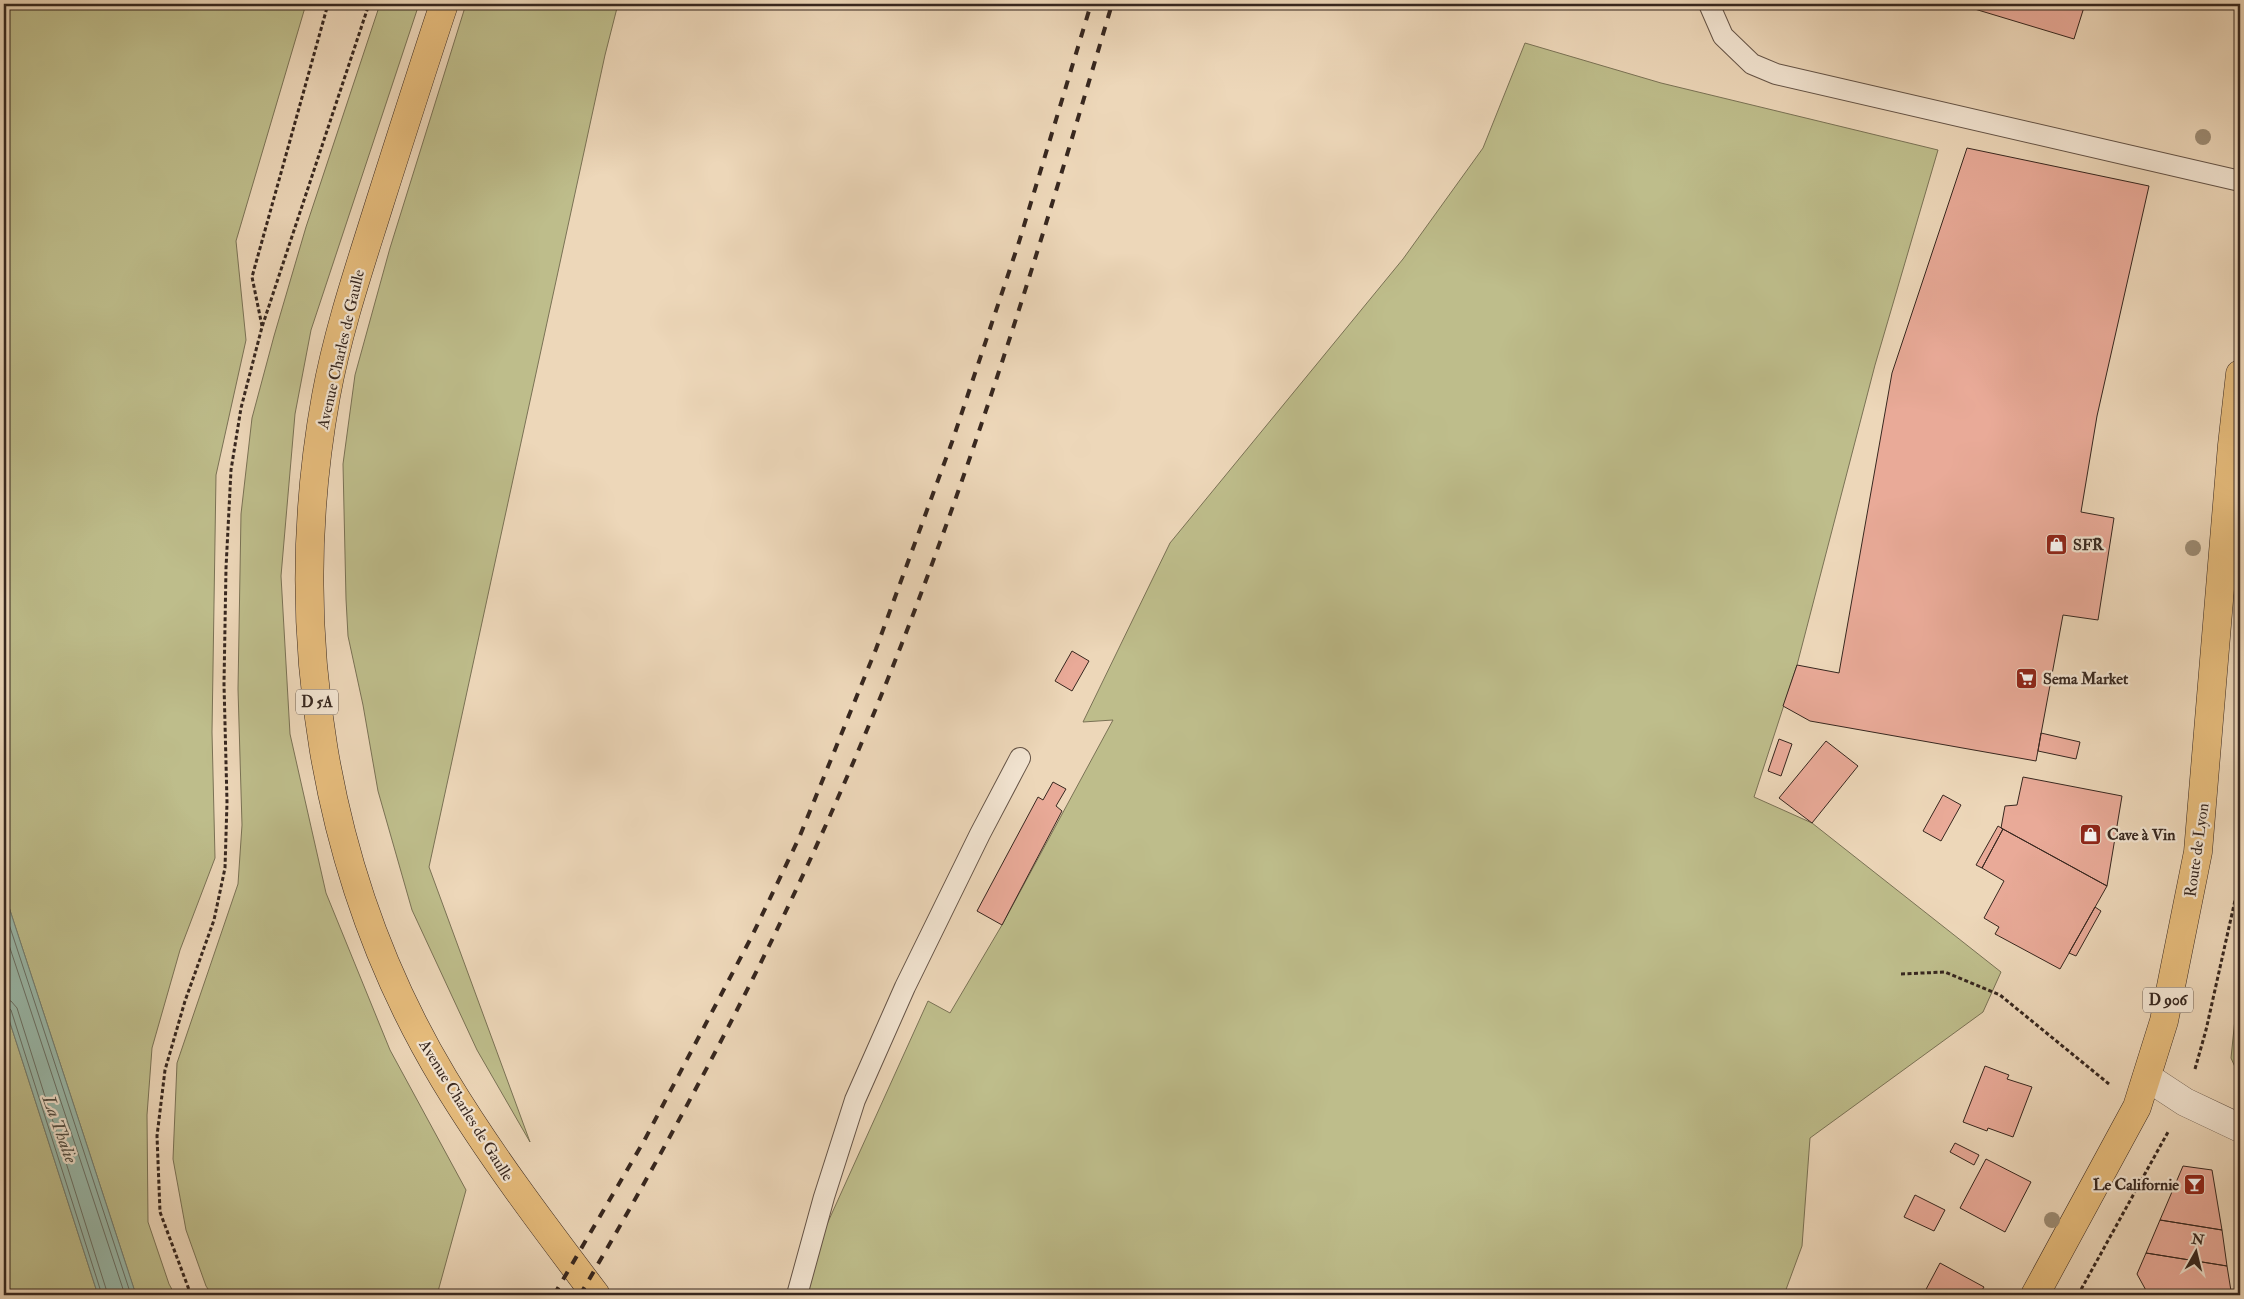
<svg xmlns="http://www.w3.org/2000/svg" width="2244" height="1299" font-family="'IM FELL Double Pica',serif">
<rect width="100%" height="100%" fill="#edd7b9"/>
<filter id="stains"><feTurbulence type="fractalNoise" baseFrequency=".004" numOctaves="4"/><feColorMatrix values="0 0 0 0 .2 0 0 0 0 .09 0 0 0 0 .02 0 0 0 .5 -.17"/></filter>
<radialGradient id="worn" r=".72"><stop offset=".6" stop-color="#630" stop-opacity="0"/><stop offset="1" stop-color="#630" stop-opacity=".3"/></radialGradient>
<path fill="#bebd8b" stroke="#7a7255" d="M4 4H306L236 241 246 340 216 475 212 732 215 858 180 950 152 1048 147 1115 148 1222 169 1284 175 1295H136L4 892Z
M380 4H419L311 330 295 414 281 576 290 734 326 893 390 1050 466 1190 437 1295H212L206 1286 186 1230 173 1159 177 1063 238 884 242 825 238 689 241 514 252 418 274 336 306 227Z
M466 4H618L605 55 429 867 530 1142 477 1050 412 910 378 791 363 705 348 636 346 599 343 464 355 375 390 248Z
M1525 43 1661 83 1938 150 1875 365 1797 665 1754 797 1812 823 2001 972 1983 1012 1810 1138 1802 1246 1784 1295H807L823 1233 928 1001 950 1013 1002 925 1113 720 1083 722 1170 543 1403 259 1483 148Z
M2240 970V1087L2236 1085 2235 1067 2231 1058Z
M4 1004 98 1295H4Z"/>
<path fill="#99baac" stroke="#727f74" d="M4 892 136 1295H98L4 1004Z"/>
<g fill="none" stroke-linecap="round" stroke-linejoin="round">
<path stroke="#687066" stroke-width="1" d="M4 909 131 1295
M4 930 125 1295
M4 1000 11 1001 17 1008 108 1295
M4 1006 8 1007 11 1010 102 1295"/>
</g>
<path fill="#e9aa98" stroke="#37271f" d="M1958 4H2085L2074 39Z
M1967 148 2149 186 2097 416 2081 512 2114 518 2098 620 2063 615 2036 761 1810 721 1783 706 1797 665 1839 673 1892 373Z
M1072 651 1089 661 1072 691 1055 681Z
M2041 733 2080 742 2076 759 2038 751Z
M1779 739 1792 744 1781 776 1768 771Z
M1826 741 1858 766 1812 823 1779 798Z
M2023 777 2122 796 2107 886 2001 828 2005 806 2017 805Z
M1053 782 1066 789 1056 806 1062 811 1002 925 977 911 1038 797 1043 800Z
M1943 795 1961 805 1941 841 1923 831Z
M1998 826 2003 829 1982 868 1976 865Z
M2003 829 2107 886 2060 969 1995 934 1999 927 1984 918 2004 881 1982 868Z
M2095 907 2101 911 2076 956 2069 953Z
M1985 1066 2009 1075 2007 1079 2032 1087 2013 1137 1988 1128 1987 1131 1963 1122Z
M1955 1143 1979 1155 1974 1165 1950 1152Z
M1986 1159 2031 1182 2005 1232 1960 1208Z
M2183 1166 2212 1170 2222 1230 2160 1220Z
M1915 1195 1945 1210 1934 1231 1904 1217Z
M2160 1220 2222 1230 2227 1266 2146 1253Z
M2146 1253 2227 1266 2231 1291 2226 1295 2148 1294 2137 1274Z
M1940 1263 1984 1287 1979 1295H1923Z"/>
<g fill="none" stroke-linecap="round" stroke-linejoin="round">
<defs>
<path id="lane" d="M1709 4 1723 36 1752 64 1776 74 2240 181
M797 1295 824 1197 855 1100 905 987 980 834 1020 758"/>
<path id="street" d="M2147 1077 2185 1102 2240 1128"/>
<path id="primary" d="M444 4C422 70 401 136 380 202 360 266 338 330 326 396 284 628 322 876 444 1079 490 1155 543 1225 596 1295
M2035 1295 2137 1107 2164 1021 2198 852 2232 445 2240 374"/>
</defs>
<use href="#lane" stroke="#645346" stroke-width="22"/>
<use href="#street" stroke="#645346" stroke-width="29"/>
<use href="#primary" stroke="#37271f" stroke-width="29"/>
<path stroke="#37271f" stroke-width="3" stroke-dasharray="4 2.5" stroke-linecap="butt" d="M262 326 252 277 328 4
M1901 974 1945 972 2000 995 2109 1084
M2195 1069 2206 1030 2240 878
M191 1295 160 1212 157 1136 165 1070 185 1001 214 920 225 868 227 802 224 684 226 568 231 470 241 408 262 327 369 4
M2078 1295 2168 1132"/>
<use href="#lane" stroke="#f3e5d2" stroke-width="20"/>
<use href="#street" stroke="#f3e5d2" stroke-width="28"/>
<use href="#primary" stroke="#e6bc7c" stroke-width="28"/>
<path stroke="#37271f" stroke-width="4" stroke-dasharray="9 9" stroke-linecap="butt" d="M554 1295 644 1141 752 936 799 838 876 649 952 442 1019 242 1091 4
M580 1295C686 1114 783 931 864 737 964 499 1039 251 1112 4"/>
</g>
<g fill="#9c8b73">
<circle cx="2203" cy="137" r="8"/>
<circle cx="2193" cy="548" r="8"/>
<circle cx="2052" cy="1220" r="8"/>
</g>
<defs>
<symbol id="shop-square" viewBox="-11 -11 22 22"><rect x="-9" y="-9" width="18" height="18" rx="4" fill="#8f2418" stroke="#f3e5d2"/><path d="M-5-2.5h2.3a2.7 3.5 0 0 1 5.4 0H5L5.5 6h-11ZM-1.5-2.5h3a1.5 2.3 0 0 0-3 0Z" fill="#fff"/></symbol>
<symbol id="supermarket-square" viewBox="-11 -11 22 22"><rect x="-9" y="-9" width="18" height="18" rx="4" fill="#8f2418" stroke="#f3e5d2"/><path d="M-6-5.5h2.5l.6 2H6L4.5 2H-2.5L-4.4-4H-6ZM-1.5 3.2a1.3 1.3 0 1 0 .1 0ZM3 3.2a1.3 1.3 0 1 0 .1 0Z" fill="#fff"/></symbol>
<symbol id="bar-square" viewBox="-11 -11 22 22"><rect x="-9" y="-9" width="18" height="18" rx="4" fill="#8f2418" stroke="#f3e5d2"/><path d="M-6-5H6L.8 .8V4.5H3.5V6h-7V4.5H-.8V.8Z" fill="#fff"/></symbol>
</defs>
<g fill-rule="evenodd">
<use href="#shop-square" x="2044" y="532" width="25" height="25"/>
<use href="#supermarket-square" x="2014" y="666" width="25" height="25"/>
<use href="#shop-square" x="2078" y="822" width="25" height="25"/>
<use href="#bar-square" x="2182" y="1172" width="25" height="25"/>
</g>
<g text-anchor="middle" stroke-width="4.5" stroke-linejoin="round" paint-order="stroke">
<g fill="#f3e5d2" stroke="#6f6055" stroke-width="1">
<rect x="296" y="689.5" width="42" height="25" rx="4"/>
<rect x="2143" y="987.5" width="50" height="25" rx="4"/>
</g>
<g font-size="15" font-weight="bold" fill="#37271f">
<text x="317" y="707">D 5A</text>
<text x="2168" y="1005">D 906</text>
</g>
<g font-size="16" fill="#37271f" stroke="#f3e5d2">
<text transform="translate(340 349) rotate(-77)" y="6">Avenue Charles de Gaulle</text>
<text transform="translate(2196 850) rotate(-82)" y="6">Route de Lyon</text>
<text transform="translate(467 1110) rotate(58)" y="6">Avenue Charles de Gaulle</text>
</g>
<g font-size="16" font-weight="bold" fill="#37271f" stroke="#f3e5d2" text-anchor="start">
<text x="2073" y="550">SFR</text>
<text x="2043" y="684">Sema Market</text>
<text x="2107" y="840">Cave à Vin</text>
<text x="2179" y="1190" text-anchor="end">Le Californie</text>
</g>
<g font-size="18" font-style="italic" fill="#504c42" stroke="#f3e5d2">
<text transform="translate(60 1129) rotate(70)" y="6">La Thalie</text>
</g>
</g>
<rect width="2244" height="1299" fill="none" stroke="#edd7b9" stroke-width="20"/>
<rect x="5" y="5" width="2234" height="1289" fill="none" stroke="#37271f" stroke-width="2.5"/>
<rect x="10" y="10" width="2224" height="1279" fill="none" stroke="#37271f"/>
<g transform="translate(2196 1252) rotate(8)" stroke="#f3e5d2" stroke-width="4" paint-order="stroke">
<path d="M0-4L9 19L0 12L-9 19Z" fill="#37271f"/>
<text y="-8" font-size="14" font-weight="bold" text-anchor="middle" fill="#37271f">N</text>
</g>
<rect width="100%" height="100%" filter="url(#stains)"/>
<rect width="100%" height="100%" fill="url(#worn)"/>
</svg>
